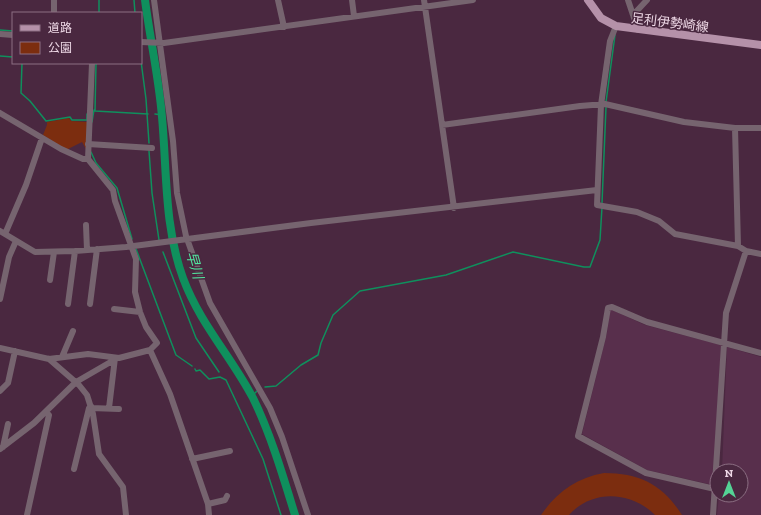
<svg xmlns="http://www.w3.org/2000/svg" width="761" height="515" font-family="'Zilla Slab','Noto Sans JP',serif">
<rect width="100%" height="100%" fill="#4a2840"/>
<path fill="#582f4c" d="M610 309 645 325 721 345 713 485 647 470 582 434 607 333Z
M727 347 761 357V515H717L719 495H741V471H722Z"/>
<path fill="#7c2d0f" d="M69 118 71 121 88 122 86 149 82 142 66 150 43 135 47 125V122Z
M604 473C640 473 663 485 682 515H655C631 491 592 489 569 515H541C557 492 576 478 604 473Z"/>
<g fill="none" stroke-linecap="round" stroke-linejoin="round">
<path stroke="#0f905d" stroke-width="1.5" d="M134 0 135 13
M99 13V0
M0 30 13 31
M0 56 13 57
M141 61 146 99 149 143
M22 63 21 93 30 101 46 121 70 117 72 120H87V114
M96 63 95 111 148 114
M606 102 615 35
M155 114 162 115
M92 122 94 110
M149 151 152 193 159 240
M91 152 96 163 117 188 132 239
M602 203 606 107
M136 249 176 355 192 366
M163 252 196 338 219 372
M195 369 196 371 200 370 209 379 220 377 226 380 263 459 281 515
M265 387 276 386 301 365 318 355 321 343 333 315 360 291 446 275 513 252 584 267H590L600 240 602 207
M252 396 257 391"/>
<path stroke="#0f905d" stroke-width="8" d="M145 0C150 39 159 78 162 117 167 171 164 226 183 278 200 324 231 356 253 398 271 435 283 476 295 515"/>
<path stroke="#76646f" stroke-width="6" d="M154 0 173 141 177 193 186 236 210 303 270 408 282 437 308 515
M278 0 284 27
M352 0 354 16
M424 0 454 208
M628 0 638 30
M54 13V0
M633 15 647 0
M616 26 610 41 601 105 597 205 637 212 659 221 675 234 738 246 746 251 761 254
M0 34 13 35
M141 42 164 43 473 0
M0 113 61 149 83 159H88L113 190 115 201 136 259 135 292 140 312 146 327 157 343 150 350 119 358 88 354 49 359 0 348
M442 125 580 106 605 104 684 122 735 128H761
M735 128 738 246
M88 144 152 148
M88 159 92 63
M86 225 87 250
M0 231 35 252 75 251 126 247 311 223 597 190
M5 234 26 185 42 138
M50 280 54 252
M0 299 9 257 16 241
M68 304 75 251
M90 304 97 249
M114 309 140 312
M150 350 170 394 208 504 209 515
M62 357 73 331
M49 359 79 385 87 395 93 414 99 454 123 487 126 515
M0 391 8 383 15 351
M91 408 119 409
M109 408 115 358
M3 447 8 424
M0 449 34 423 76 382 114 360
M192 459 230 451
M74 469 89 408 91 406
M715 489 646 473 578 436 603 337 608 308 612 307 647 322 761 353
M208 504 225 500 227 496
M27 515 49 415 46 412
M713 515 726 313 746 251"/>
<path stroke="#b591a9" stroke-width="8" d="M588 0 601 18 616 26 761 45"/>
</g>
<g text-anchor="middle" stroke-width="3" stroke-linejoin="round" paint-order="stroke">
<g font-size="13" fill="#edd7e5" stroke="#4a2840">
<text transform="translate(670 22) rotate(7)" y="5">足利伊勢崎線</text>
</g>
<g font-size="14" font-style="italic" fill="#53e59f" stroke="#4a2840">
<text transform="translate(195 265) rotate(74)" y="5">早川</text>
</g>
</g>
<rect x="12" y="12" width="130" height="52" fill="#4a2840" stroke="#8b6e82"/>
<rect x="20" y="25" width="20" height="6" fill="#b591a9" stroke="#8b6e82"/>
<text x="48" y="32" font-size="12" fill="#edd7e5">道路</text>
<rect x="20" y="42" width="20" height="12" fill="#7c2d0f" stroke="#8b6e82"/>
<text x="48" y="52" font-size="12" fill="#edd7e5">公園</text>
<g transform="translate(729 483)"><circle r="19" fill="#4a2840" stroke="#8b6e82"/>
<path d="M0-3L7 15L0 10L-7 15Z" fill="#54d395"/>
<text y="-6" font-size="11" font-weight="bold" text-anchor="middle" fill="#edd7e5">N</text>
</g>
</svg>
